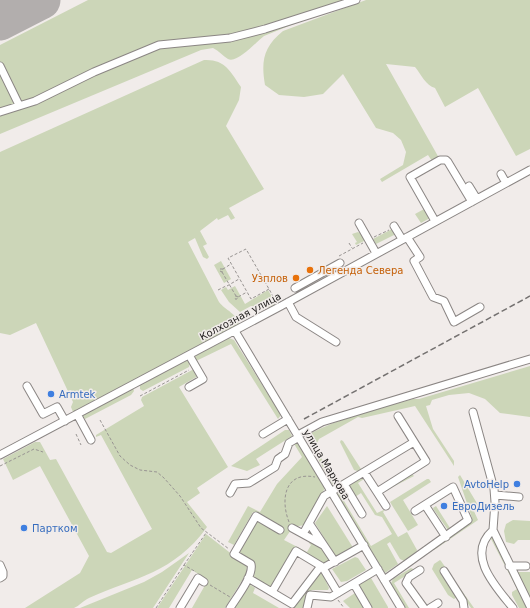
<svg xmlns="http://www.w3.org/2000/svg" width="530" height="608" font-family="'DejaVu Sans',sans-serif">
<rect width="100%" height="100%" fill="#f1ecea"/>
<path fill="#ccd6b8" d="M88 0H353L264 36C256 42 237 64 228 59 223 56 219 51 213 48L201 50 0 134V45Z
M366 0H530V149L516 156 478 88 445 107 435 88C426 86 421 74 415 67L386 64 439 158 432 161 428 155 382 182 380 179 403 165 406 152 401 140 393 133 376 128 343 74 323 94 304 97 279 95 265 85C261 62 263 47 283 31Z
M204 60C225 59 230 71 241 87L239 100 226 126 264 189 229 208 235 218 231 220 228 215 218 220 217 218 200 231 207 244 203 246 209 257 207 259 203 257 195 238 188 242 219 302C225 310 238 314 239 325L73 412 71 407 73 402 36 323 10 335 0 333V152Z
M426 208 430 218 421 223 415 214Z
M394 228 396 234 376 244 373 239Z
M358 232 363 235 366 240 356 245 355 243 357 242 352 234Z
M221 261 231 279 224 283 214 265Z
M235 286 245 304 268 290 276 304 270 307 251 306 240 312 229 302 221 290 226 287 228 290Z
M229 338 234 340 281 415 278 419 231 344 196 361 195 356Z
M187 360 190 362 189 367 143 391 140 389V385Z
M530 366V417L500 413 485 399 469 393 449 395 432 400 430 405 426 406 433 429 454 461V466L415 406 362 418 358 417 319 439 315 447 335 482 336 485 334 487 306 438 307 435C340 418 376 409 413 399H419Z
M194 369 198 376 179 387 228 467 197 488 200 493 187 502 207 527C174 573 136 577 89 598 84 600 79 606 74 608 65 608 35 608 25 608L80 573 89 556 40 466 13 480 3 459 35 442H40L50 460 56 459 107 552 111 553 152 529 101 435 96 437V435L144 406 141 400 142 397Z
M133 388 134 391 131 395 85 419 82 415Z
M285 430H289L292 436 256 459 260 465 247 471 231 466Z
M341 440 343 441 361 469 369 465 361 472 354 470 340 442Z
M293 442H297L325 488 305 525 293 527 284 540 307 552 311 545 309 543 310 540 321 546 330 559V562L324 565 296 550 273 586 270 587 254 578 255 564 239 552 256 521 281 529 253 512 234 545 228 542 248 506 260 512 277 484 302 457Z
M411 473 414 476 387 490Z
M460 475 478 505 473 509 478 520 434 550 435 547 468 524 472 518 458 477Z
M363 476 364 479 358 483 377 513 386 509 383 512 398 537 407 532 417 550 416 553 404 561 400 559 390 542 387 544 398 564 385 573 336 493 338 491 371 546 392 534 382 517 375 515 361 493 355 497 348 485Z
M427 479H429L431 482 403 500 418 525 408 531 390 502Z
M327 506 352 546V548L336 557 315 523Z
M436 506 450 528 448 530 434 510 433 508Z
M513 520 530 521V540H518L514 544 506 542 504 531 506 524Z
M206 534 247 566 246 574 225 608H192L208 580 192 570 169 608H157Z
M492 536 529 608H519L512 595V592L517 589 490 537Z
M189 553 153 608H80L144 582 162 572Z
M355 557 358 558 366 570 347 581 341 582 332 569Z
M440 560 441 561 474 608H471L445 570 457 597 454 599 448 595 432 569 434 564Z
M411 568 415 570 394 583 409 608H405L390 585 393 579Z
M321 571 329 588 328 590H312L306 595 304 608H294L293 606Z
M516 572H530V599Z
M371 578 388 607V608H372L359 586 360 584Z
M251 585 255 588 253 593 279 608H233L248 586Z
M355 593 357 594 365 608H350L343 601Z"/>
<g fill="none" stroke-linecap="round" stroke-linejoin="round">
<path stroke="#b2aead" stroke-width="39" d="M0 21 41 0"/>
<defs>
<path id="minor" d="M0 66 19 105
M0 112 35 101 94 72 159 45 230 38 265 29 356 0
M501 174 506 183
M469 186 477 199
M435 221 410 177 440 160H446L448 162 472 202
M359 223 376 253
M394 226 402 239
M407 237 420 257 414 261 433 297 444 301 454 322 480 307
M295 288 340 263
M288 302 296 317 336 342
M235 331 401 608
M27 386 43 414 57 407 65 421
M189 387 203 379 189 355
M473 412 494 489 495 502 493 530 530 606
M77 414 91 440
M263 434 288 419
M298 435 322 422 530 359
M0 455 281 306 530 170
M364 472 377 492
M230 493 235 484 249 483 275 467 278 459 285 454 289 443 299 437
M495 495 519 497
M425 505 446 537
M386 506 377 492 426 461 398 416
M362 514 344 484 414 442
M309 523 303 534 323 545
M292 528 303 534
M493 530C465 555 496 587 513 608
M335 562 309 523 324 496 344 484
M0 565 3 572V576L0 578
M321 566 323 568 364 545
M509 566H526
M323 568 338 593
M420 570 409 577 406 583 424 608
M444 571 463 601 464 608
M248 578 292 604 321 566 296 551 272 592
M384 580 468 520 453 487 415 511
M354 584 368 608
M180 608 198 578 204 582
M230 608C236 598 254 576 251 564L234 554 256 516 280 530
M307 608 310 595 331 597 378 569
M430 608 438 603"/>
</defs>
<use href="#minor" stroke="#8b8684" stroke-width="9"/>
<path stroke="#989492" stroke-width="1" stroke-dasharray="3 2" stroke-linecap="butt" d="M374 237 389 230
M349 243 352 248
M339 256 363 243
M223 269H220V271L222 272 223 269 231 264
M222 272 236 296
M227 286 239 279
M269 289 251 299 228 258 246 249 269 289 276 302
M218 290 226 286
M238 297 236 296 235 299H237L238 297 247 292
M140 396 189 370
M100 420 120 456 130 465 140 470 157 472 164 478 180 496 201 528 229 549
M76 434 81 445
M0 466 34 449 43 452
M289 522C280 499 285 471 315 477
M184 565 206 533
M210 585 230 597
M338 600 344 608
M156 608 184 565 196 572"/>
<use href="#minor" stroke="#fff" stroke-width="7"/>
<path stroke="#747170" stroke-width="1.5" stroke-dasharray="6 3" stroke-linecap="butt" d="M304 419 530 296"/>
</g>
<g fill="#e8710a" stroke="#f1ecea" stroke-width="1.5">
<circle cx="310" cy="270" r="4"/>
<circle cx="296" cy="278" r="4"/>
</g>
<g fill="#3f7fe0" stroke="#f1ecea" stroke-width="1.5">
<circle cx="51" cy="394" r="4"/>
<circle cx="517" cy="484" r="4"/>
<circle cx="444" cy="506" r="4"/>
<circle cx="24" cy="528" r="4"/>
</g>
<g text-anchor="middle" stroke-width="3" stroke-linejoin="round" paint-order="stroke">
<g font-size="10" fill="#c56008" stroke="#f1ecea" text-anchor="start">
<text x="318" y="274">Легенда Севера</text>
<text x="288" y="282" text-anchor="end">Узплов</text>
</g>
<g font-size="10" fill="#1e1c1b" stroke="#f1ecea">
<text transform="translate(240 316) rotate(-28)" y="4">Колхозная улица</text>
<text transform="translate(327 464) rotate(59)" y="4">улица Маркова</text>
</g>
<g font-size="10" fill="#366cbe" stroke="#f1ecea" text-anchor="start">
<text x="59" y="398">Armtek</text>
<text x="509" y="488" text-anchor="end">AvtoHelp</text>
<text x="452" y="510">ЕвроДизель</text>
<text x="32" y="532">Партком</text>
</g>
</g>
</svg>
